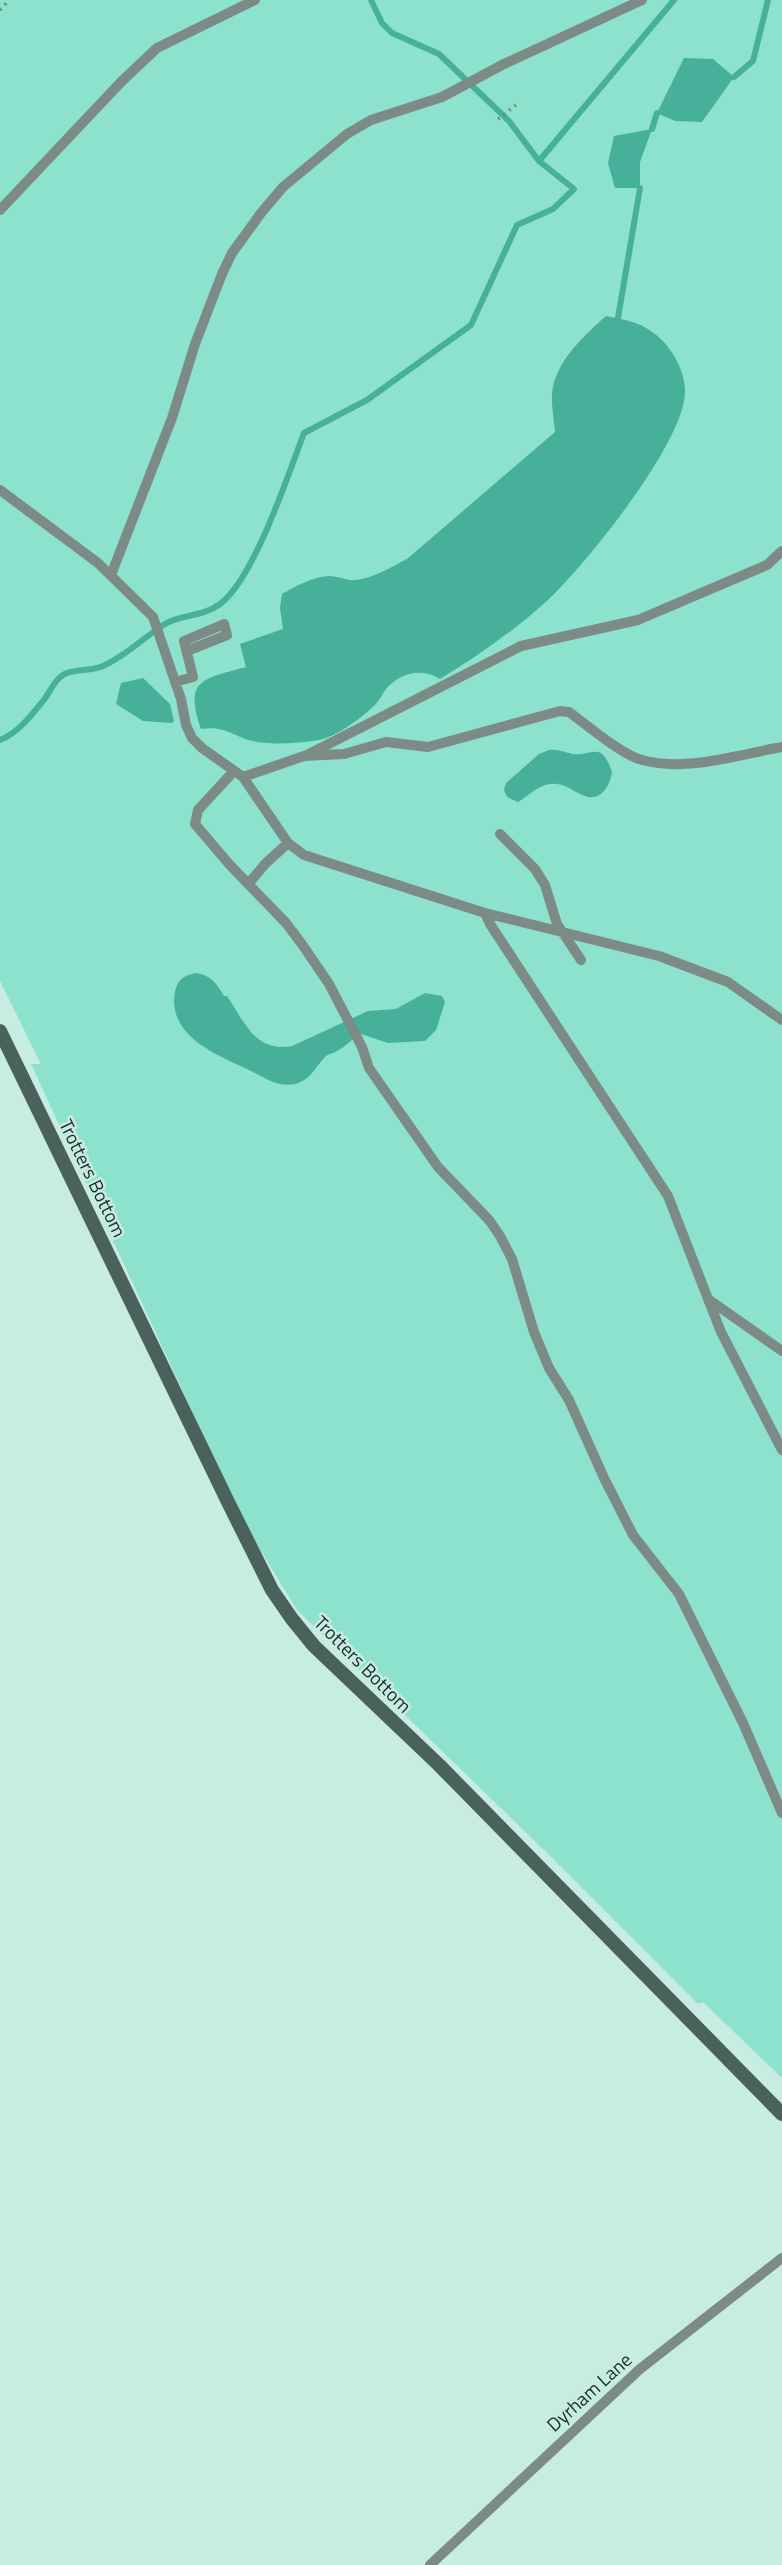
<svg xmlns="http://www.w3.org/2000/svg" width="782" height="2565" font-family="'Titillium Web',sans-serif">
<rect width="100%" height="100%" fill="#c7ece2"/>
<path fill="#8de2cd" d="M0 0H782V2078L703 2002 698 2004 546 1852 297 1610 245 1525 31 1064H41L0 981Z"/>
<path fill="#46b09a" d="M684 58 713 59 734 77 702 122 675 121 657 113Z
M652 129 640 162V188H615L608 163 614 136Z
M606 316C621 319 639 322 651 331 669 343 684 367 685 389 688 439 585 565 548 600 515 630 478 656 440 679 425 669 405 671 391 684 384 689 381 699 375 705 362 717 343 732 326 738 313 743 271 745 257 742 234 738 227 725 201 729 183 678 204 679 246 667L240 644 283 629 280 608 282 594C296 586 312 577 329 576 338 576 346 581 356 580 374 578 391 567 407 559L555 432C554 418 550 401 553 387 559 358 585 335 606 316Z
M143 678 170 704 174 721 172 723 143 721 116 704 121 683Z
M549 750C557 749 564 752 572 754 592 757 601 739 612 772 611 779 608 787 603 792 587 807 573 785 557 784 540 782 531 795 518 802L507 797 504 790 506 783 539 754Z
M196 973C211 975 217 984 224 996H227C244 1021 255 1053 292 1046L368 1011 396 1009 425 993 442 996 445 1002 436 1030 425 1041 388 1043 361 1034C351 1039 349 1044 340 1049 336 1053 330 1053 326 1056 315 1067 311 1080 295 1084 276 1088 261 1075 245 1068 215 1054 167 1035 175 992 177 980 184 975 196 973Z"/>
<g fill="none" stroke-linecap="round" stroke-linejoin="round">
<path stroke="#46b09a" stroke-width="6" d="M734 77 753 61 768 0
M652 129 657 113
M539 161 674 0
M618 318 640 188
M0 740C18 733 31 716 43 701 50 693 55 677 67 673 78 669 92 671 103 666 126 656 144 637 165 624 182 614 203 617 220 604 254 579 288 475 304 433L367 400 471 325 517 225 553 209 574 189 539 161 509 121 439 54 392 33 382 23 371 0"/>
<path stroke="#6f8982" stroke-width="3.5" stroke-dasharray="2 5" stroke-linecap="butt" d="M0 10 9 0
M498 119 516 105"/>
<path stroke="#7c8b86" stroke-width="10" d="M0 210 122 81 157 48 255 0
M0 490 98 563 153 617 181 699 186 725 192 738 202 748 243 777 288 843 304 855 485 913 659 956 728 982 782 1020
M111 575 172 418 195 344 222 274 232 253 261 213 283 187 347 134 371 120 442 97 504 64 642 0
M175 682 193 677 184 641 224 624 227 635 187 651
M307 755 521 646 638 620 767 565 782 551
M234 771 198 810 195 824 229 864 286 923 304 947 329 984 362 1047 369 1068 438 1167 489 1220 500 1236 512 1259 534 1332 549 1368 569 1400 604 1478 633 1535 679 1594 743 1723 782 1813
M243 777 304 756 344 754 386 742 428 747 560 711 569 712C587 725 622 755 642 760 687 772 737 755 782 747
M500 834 535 869 545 885 557 924 581 960
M249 883 266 863 288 843
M485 913 490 924 668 1196 708 1299 782 1351
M708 1299 721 1332 782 1450
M430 2565 640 2369 782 2258"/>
<path stroke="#4b615b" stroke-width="14" d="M0 1031 228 1502 272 1590 292 1619 314 1646 439 1765 782 2114"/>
</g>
<g text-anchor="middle" stroke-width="5" stroke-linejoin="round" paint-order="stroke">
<g font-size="19" fill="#1c2b27" stroke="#c7ece2">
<text transform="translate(93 1178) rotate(64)" y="7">Trotters Bottom</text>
<text transform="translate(363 1664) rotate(45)" y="7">Trotters Bottom</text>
<text transform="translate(589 2392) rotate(-42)" y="7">Dyrham Lane</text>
</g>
</g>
</svg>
